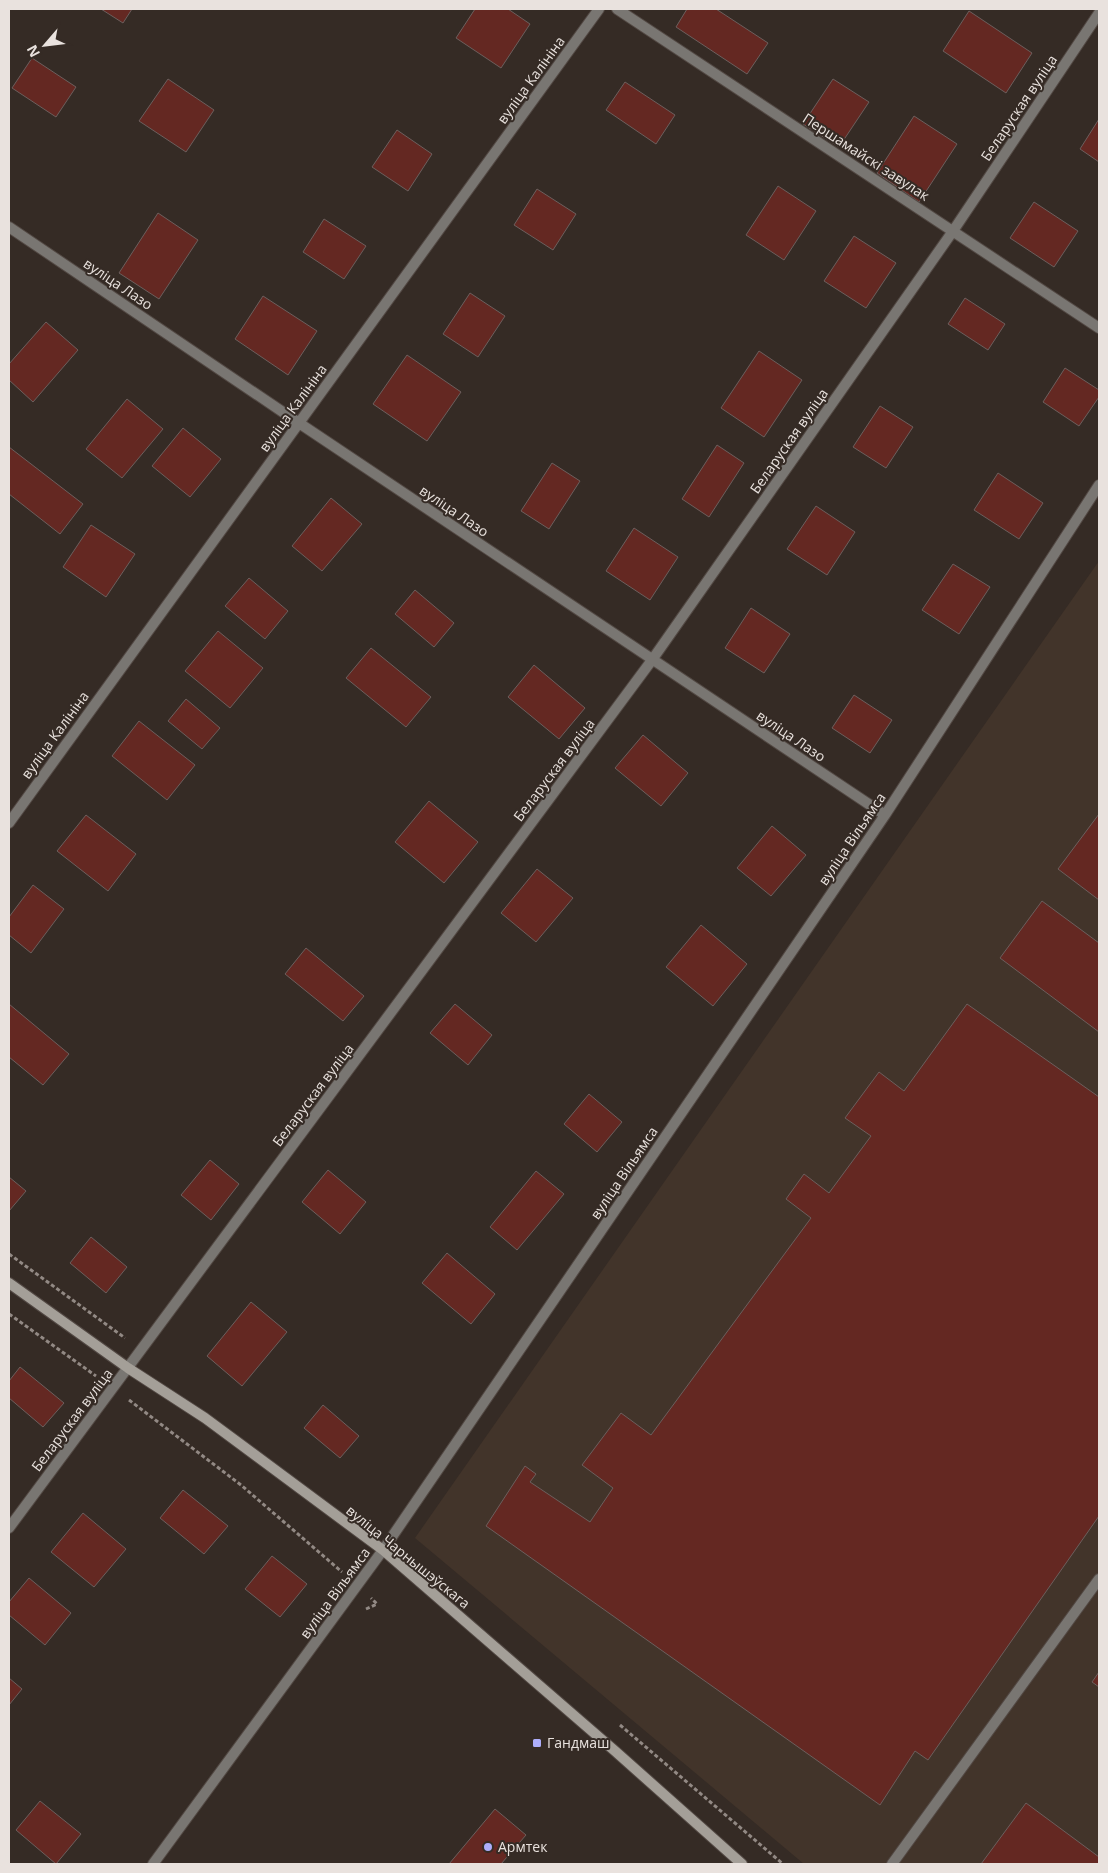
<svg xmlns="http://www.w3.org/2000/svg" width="1108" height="1873" font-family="'Open Sans',sans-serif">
<rect width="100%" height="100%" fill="#352b25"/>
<path fill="#42342a" d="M1099 561V1864H804L415 1538Z"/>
<path fill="#642822" stroke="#6c5f5d" d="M101 9H132L123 23Z
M475 9H508L530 24 501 68 456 38Z
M687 9H716L768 43 747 74 676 27Z
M969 11 1032 53 1006 93 943 51Z
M32 58 76 87 56 117 12 88Z
M168 79 214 110 186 152 139 121Z
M833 79 869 102 839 147 803 124Z
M625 82 675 115 656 144 606 110Z
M914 116 957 144 919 202 877 173Z
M1099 119V162L1080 149Z
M397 130 432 154 408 191 372 167Z
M778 186 816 211 784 260 746 235Z
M537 189 576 214 553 250 514 225Z
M1034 202 1078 231 1054 267 1010 238Z
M158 213 198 240 159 299 119 273Z
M324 219 366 246 344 279 303 252Z
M854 236 896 263 866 308 824 281Z
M470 293 505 316 478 357 443 334Z
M263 296 317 331 288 375 235 339Z
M965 298 1005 324 988 350 948 324Z
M46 322 78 350 33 402 9 380V364Z
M759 351 802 380 764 437 721 408Z
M407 355 461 392 427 441 373 404Z
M1065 368 1099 390V397L1079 426 1043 402Z
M127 399 163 429 122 478 86 449Z
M880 406 913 427 886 468 853 447Z
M183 428 221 459 190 497 152 466Z
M717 445 744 463 709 517 682 499Z
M9 447 83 504 60 534 9 494Z
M552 463 580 481 549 529 521 511Z
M998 473 1043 503 1019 539 974 510Z
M331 498 362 524 322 571 292 546Z
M816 506 855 532 827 575 787 549Z
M91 525 135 554 106 597 63 567Z
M634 528 678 557 650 600 606 571Z
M953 564 990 587 959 634 922 610Z
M249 578 288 611 265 639 225 606Z
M415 590 454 623 434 647 395 614Z
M751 608 790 634 764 673 725 648Z
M218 631 263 668 230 708 185 671Z
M371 648 431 697 406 727 346 678Z
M534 665 585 708 559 739 508 697Z
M854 695 892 720 870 753 832 728Z
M186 699 220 728 202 749 168 721Z
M139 721 195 765 167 800 112 756Z
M643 735 688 773 661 806 615 768Z
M429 801 478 842 444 883 395 842Z
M1099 814V900L1058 869Z
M86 815 136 854 108 891 57 851Z
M772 826 806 855 771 896 737 868Z
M537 869 573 898 536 942 501 913Z
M33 885 64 909 31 953 9 935V917Z
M1042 901 1099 943V1032L1000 958Z
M701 925 747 964 713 1006 666 967Z
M306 948 364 996 343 1021 285 974Z
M9 1004 69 1054 43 1085 9 1057Z
M455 1004 492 1035 468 1065 430 1033Z
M967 1004 1099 1097V1516L928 1760 915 1751 880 1805 486 1526 525 1466 536 1474 530 1482 590 1522 613 1488 582 1465 621 1413 651 1435 811 1218 786 1199 804 1174 829 1193 871 1136 845 1118 879 1072 904 1091Z
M589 1094 622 1122 597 1152 564 1124Z
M210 1160 239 1184 211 1220 181 1195Z
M328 1170 366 1202 340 1234 302 1202Z
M536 1171 564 1194 517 1250 490 1227Z
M9 1177 26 1191 9 1211Z
M91 1237 127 1267 106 1293 70 1263Z
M447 1253 495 1294 471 1324 422 1283Z
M251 1302 287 1332 242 1386 207 1356Z
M20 1367 64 1403 43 1427 9 1398V1381Z
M323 1405 359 1436 340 1458 304 1428Z
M183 1490 228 1526 204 1554 160 1518Z
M83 1513 126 1549 94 1587 51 1552Z
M272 1556 307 1584 280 1617 245 1589Z
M29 1578 71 1613 45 1645 9 1615V1602Z
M1099 1672V1687L1092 1682Z
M9 1678 22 1689 9 1705Z
M40 1801 81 1834 56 1864 16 1830Z
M1026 1803 1099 1857V1864H981Z
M495 1809 526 1835 501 1864H449Z"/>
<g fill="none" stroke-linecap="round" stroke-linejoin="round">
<defs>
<path id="service" d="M892 1864 1099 1579"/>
<path id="minor" d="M617 9 1099 328
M9 227 299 423 885 815
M9 823 599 9
M9 1528 652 660 953 231 1099 13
M153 1864 383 1550 885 815 1099 485"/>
<path id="secondary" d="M9 1283 128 1368 205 1418 383 1550 615 1751 742 1864"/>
</defs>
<use href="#service" stroke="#524843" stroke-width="12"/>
<use href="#minor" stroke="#524843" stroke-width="12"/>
<use href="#secondary" stroke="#524843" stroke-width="12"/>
<path stroke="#928984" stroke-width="3" stroke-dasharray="4 2.5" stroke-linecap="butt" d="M9 1254 125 1338
M9 1314 96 1376
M129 1400 241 1485 342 1572
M366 1609 377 1604 371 1598
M620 1725 783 1864"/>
<use href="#service" stroke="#797672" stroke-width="10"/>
<use href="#minor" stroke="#797672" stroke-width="10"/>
<use href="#secondary" stroke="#a49f98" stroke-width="10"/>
</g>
<g fill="#aeaefb" stroke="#352b25" stroke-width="2">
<rect x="532" y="1738" width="10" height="10" rx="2.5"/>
<circle cx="488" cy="1847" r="5"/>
</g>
<g text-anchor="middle" stroke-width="4" stroke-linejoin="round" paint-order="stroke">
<g font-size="14" fill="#e9e2de" stroke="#352b25">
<text transform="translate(531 80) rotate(-54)" y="5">вуліца Калініна</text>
<text transform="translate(1019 108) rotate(-56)" y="5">Беларуская вуліца</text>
<text transform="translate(866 157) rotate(33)" y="5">Першамайскі завулак</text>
<text transform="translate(118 284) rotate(34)" y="5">вуліца Лазо</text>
<text transform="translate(293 408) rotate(-54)" y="5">вуліца Калініна</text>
<text transform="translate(789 441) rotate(-55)" y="5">Беларуская вуліца</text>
<text transform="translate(454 511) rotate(34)" y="5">вуліца Лазо</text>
<text transform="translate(55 735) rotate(-54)" y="5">вуліца Калініна</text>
<text transform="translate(791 736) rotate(34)" y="5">вуліца Лазо</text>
<text transform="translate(554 770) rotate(-53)" y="5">Беларуская вуліца</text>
<text transform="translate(852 839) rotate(-56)" y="5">вуліца Вільямса</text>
<text transform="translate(313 1095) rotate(-53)" y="5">Беларуская вуліца</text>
<text transform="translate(624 1173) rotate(-56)" y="5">вуліца Вільямса</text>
<text transform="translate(72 1420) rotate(-53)" y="5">Беларуская вуліца</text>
<text transform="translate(408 1557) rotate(39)" y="5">вуліца Чарнышэўскага</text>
<text transform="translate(335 1593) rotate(-54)" y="5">вуліца Вільямса</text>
</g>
<g font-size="14" fill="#e9e2de" stroke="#352b25" text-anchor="start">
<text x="547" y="1748">Гандмаш</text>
<text x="498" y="1852">Армтек</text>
</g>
</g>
<rect width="1108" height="1873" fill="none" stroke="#e9e2de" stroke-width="20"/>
<g transform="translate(45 45) rotate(242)" stroke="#352b25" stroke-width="4" paint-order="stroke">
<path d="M0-4L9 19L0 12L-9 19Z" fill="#e9e2de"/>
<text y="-8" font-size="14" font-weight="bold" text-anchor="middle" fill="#e9e2de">N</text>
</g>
</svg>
